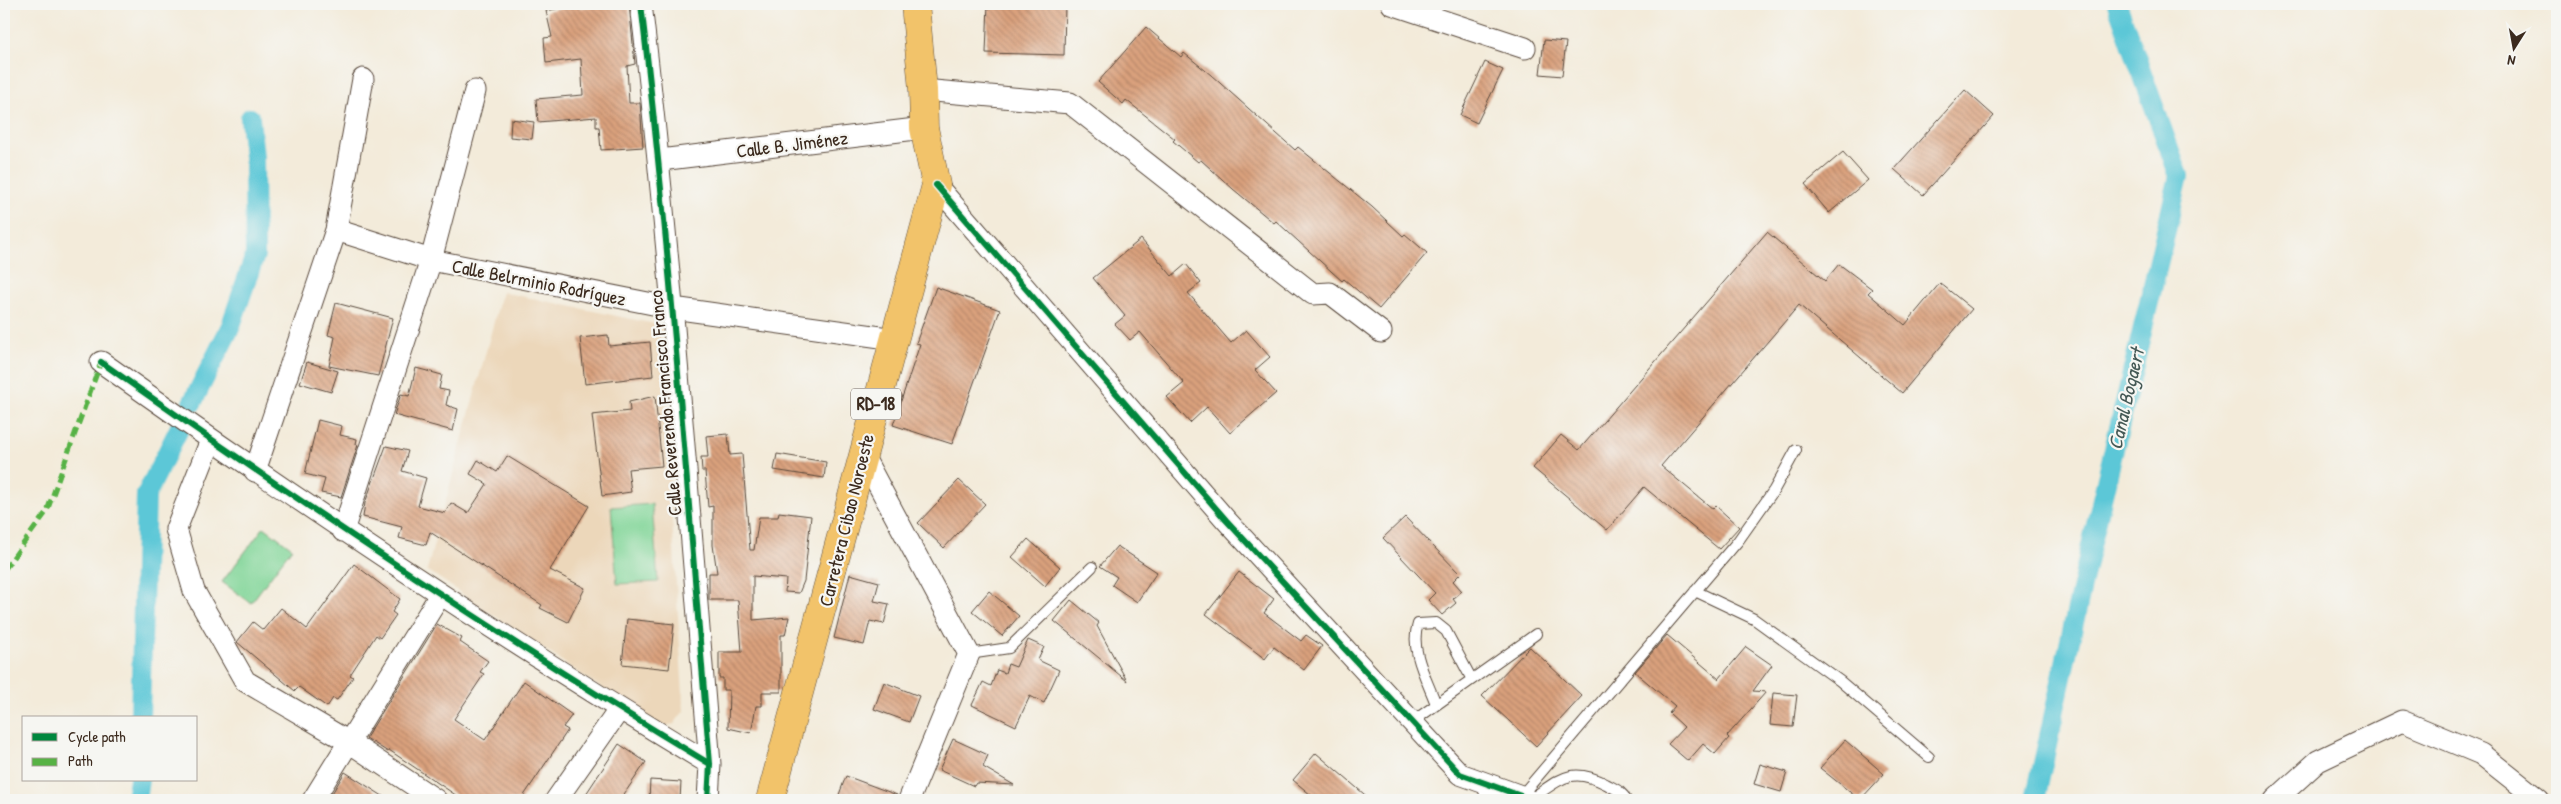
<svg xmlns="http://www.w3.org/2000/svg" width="2561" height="804" font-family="'Patrick Hand',sans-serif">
<defs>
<pattern id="building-back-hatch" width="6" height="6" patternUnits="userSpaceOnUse" patternTransform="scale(1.25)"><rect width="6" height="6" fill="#daa17d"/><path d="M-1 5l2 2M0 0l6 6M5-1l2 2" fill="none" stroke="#b28366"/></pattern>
</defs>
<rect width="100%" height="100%" fill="#f6f6f2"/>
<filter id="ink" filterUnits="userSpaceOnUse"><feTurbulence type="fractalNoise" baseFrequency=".02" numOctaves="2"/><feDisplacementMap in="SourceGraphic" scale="10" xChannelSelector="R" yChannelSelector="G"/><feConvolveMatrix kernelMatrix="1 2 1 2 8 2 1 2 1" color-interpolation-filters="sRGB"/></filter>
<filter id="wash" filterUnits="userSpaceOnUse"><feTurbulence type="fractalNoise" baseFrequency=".0096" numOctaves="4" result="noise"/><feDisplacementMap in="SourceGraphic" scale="20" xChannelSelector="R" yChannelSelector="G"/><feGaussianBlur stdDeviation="1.12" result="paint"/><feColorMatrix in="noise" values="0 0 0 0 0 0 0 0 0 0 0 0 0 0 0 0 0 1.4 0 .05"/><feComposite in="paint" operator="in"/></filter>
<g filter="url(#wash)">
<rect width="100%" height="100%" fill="#f3ebda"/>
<path fill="#ecd7ba" d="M502 292 660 325 684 711 674 724 659 727 427 570Z"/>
<path fill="#81d598" stroke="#5e805b" d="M652 504 658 582 617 584 611 507Z
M264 527 292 548 251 603 222 582Z"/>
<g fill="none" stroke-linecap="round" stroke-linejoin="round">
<path stroke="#5cc7d7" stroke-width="20" d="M192 403 230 328 255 255 254 157 250 118
M140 718 146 495 180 427
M136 800 139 780
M2035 800 2089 554 2179 176 2117 4"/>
</g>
<g id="blocks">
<path fill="url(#building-back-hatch)" d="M579 4 580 8 602 4H629L635 64 627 66 629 103H640L643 147 601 150 599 127H596V117L538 122 536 99 583 95 581 59 546 63 544 38 552 37 546 11Z
M988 4H1065L1064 55 986 53Z
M1146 27 1181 57 1184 53 1211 75 1295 150 1298 147 1372 207 1403 236 1405 234 1427 253 1379 309 1344 279 1342 281 1276 221 1274 223 1233 189 1201 160 1198 162 1173 141 1175 139 1126 100 1123 104 1098 82Z
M1544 40 1566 42 1562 76 1540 74Z
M1485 62 1503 70 1477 123 1460 115Z
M1965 90 1994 116 1923 195 1894 169Z
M511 119 534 122 532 139 510 137Z
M1843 152 1868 180 1829 213 1805 184Z
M1767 232 1825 281 1839 264 1872 289 1868 293 1905 325 1940 283 1972 309 1902 393 1799 305 1661 466 1713 509 1716 506 1739 527 1719 549 1644 487 1607 530 1533 468 1561 435 1579 450Z
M1141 239 1172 276 1186 264 1201 283 1188 293 1231 343 1246 330 1270 357 1255 370 1276 393 1230 433 1207 407 1190 423 1167 397 1184 383 1140 332 1130 340 1115 324 1125 316 1093 278Z
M936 287 1000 310 952 444 893 425 920 344 916 343Z
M336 303 393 318 378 376 329 366 335 337 328 335Z
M608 335 609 346 650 342 653 376 585 384 580 338Z
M307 362 338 371 331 392 300 383Z
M416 368 442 375 439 389 449 391 446 405 458 409 453 431 394 415 401 394 409 396Z
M655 396 662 466 628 469 631 492 602 496 592 415 630 411 629 402Z
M318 420 342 426 340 435 357 439 356 444 358 445 341 497 321 493 325 479 305 474Z
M728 434 730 455 742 454 750 550H754L759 517H778L779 512 811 516 804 581 799 593 785 592 786 579 753 576V620L789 617 785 635H781V692H762V706H756L751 733 728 728 729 690H723V678H719V652H742L738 600H709V573H717L713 545V506L708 507 705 471H702L701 457H708L706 436Z
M386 446 408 451 402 471 426 478 418 506 445 513 451 503 468 513 487 484 470 474 478 460 497 472 507 456 589 506 550 570 585 588 568 622 540 608 542 605 430 532 426 545 399 538 402 527 363 517 365 503Z
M777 454 826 462 824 478 774 470Z
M959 480 985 504 944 548 918 523Z
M1405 517 1460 574 1453 581 1462 591 1453 599 1456 603 1442 615 1428 600 1435 593 1383 538Z
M1028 539 1060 567 1045 586 1012 557Z
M1117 546 1157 572 1137 602 1112 585 1117 577 1100 566Z
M354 564 400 599 392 612 396 615 380 638 376 635 350 675 353 677 337 700 333 698 327 707 299 687 295 691 237 642 253 622 263 630 281 608 307 629Z
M1239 572 1274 599 1264 613 1301 641 1306 635 1322 646 1304 670 1274 647 1265 659 1206 614Z
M850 574 879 582 874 601 889 604 884 624 870 621 864 645 834 638Z
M989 591 1019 616 1002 636 972 611Z
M1071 600 1099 623 1097 626 1127 681 1054 621Z
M627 619 674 624 669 669 622 664Z
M437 624 462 638 460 642 488 661 480 672 484 674 454 719 485 740 524 681 572 715 563 727 568 730 521 800H463L389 750 388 752 366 738Z
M1667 635 1719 679 1746 647 1772 665 1753 691 1766 692 1727 736 1729 738 1715 754 1703 744 1688 761 1668 744 1684 727 1669 713 1675 706 1635 672Z
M1028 640 1044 647 1038 660 1059 670 1044 703 1030 696 1016 726 972 705 983 682 991 686 997 670 1005 673 1008 664 1016 667Z
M1530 647 1582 696 1536 746 1482 696Z
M884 682 919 696 909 722 874 709Z
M1773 693 1797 695 1793 727 1770 725Z
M953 739 988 755 983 767 1014 785 976 783 974 786 939 770Z
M1845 740 1884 774 1860 800 1820 768Z
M619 744 646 762 620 800H582Z
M1316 753 1371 800H1317L1293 780Z
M1760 764 1787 772 1781 792 1754 784Z
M345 772 389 800H328Z
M846 776 897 795V800H837Z
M650 780 681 782 680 800H649Z"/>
</g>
</g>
<g filter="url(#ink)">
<use href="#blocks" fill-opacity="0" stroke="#57473a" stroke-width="1"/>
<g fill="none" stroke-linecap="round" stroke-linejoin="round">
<defs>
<path id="service" d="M1695 591 1754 619 1840 681 1929 757
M969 654 1009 648 1092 567
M1436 704C1427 680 1409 649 1418 624L1436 623 1446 631 1471 678
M1412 722 1536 634
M1481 782 1487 800
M1521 796 1738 541 1774 490 1796 450
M1529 800C1559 781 1569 765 1606 784 1615 789 1622 791 1626 800"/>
<path id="minor" d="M641 4C671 257 689 511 710 764L708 800
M1392 4 1525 48
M923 90 1070 103 1313 294 1330 293 1381 332
M660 160 924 128
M936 185 1226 520 1460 774 1521 796 1528 800
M336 230 431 260 673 308 895 339
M101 362C300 503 501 638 710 764
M211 440 176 529 194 591 245 681 349 742 436 800
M862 454 969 654 909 800
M255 471 336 230 363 79
M343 531 431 260 475 91
M313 800 440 595
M556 800 619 710
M2275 800 2318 761 2402 721 2481 754 2539 800"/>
<path id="primary" d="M770 800 936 185 924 128 923 90 915 4"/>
</defs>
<use href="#service" stroke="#57473a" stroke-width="12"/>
<use href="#minor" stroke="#57473a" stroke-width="23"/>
<use href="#primary" stroke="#57473a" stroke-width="29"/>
<use href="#service" stroke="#fff" stroke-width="10"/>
<use href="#minor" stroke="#fff" stroke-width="21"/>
<use href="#primary" stroke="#f2c36a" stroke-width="28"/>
<path stroke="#57b245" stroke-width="5" stroke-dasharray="10 5" stroke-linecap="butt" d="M4 570 47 511 101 362"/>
<defs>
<path id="cycleway" d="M641 4C671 257 689 511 710 764L708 800
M936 185 1226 520 1460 774 1521 796 1528 800
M101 362C300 503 501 638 710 764"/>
</defs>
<use href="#cycleway" stroke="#f6f6f2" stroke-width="9"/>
<use href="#cycleway" stroke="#00873e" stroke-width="6"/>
</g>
</g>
<g text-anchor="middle" stroke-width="4.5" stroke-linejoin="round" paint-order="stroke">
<rect fill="#f6f6f2" stroke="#73675e" stroke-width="1" x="851" y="388.5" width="50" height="31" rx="4"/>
<g font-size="18" font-weight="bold" fill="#3b2a1e">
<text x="876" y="410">RD-18</text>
</g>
<g font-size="19" fill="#3b2a1e" stroke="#f6f6f2">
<text transform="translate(792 144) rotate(-7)" y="7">Calle B. Jiménez</text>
<text transform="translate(539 282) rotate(11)" y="7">Calle Belrminio Rodríguez</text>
<text transform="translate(665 403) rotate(-95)" y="7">Calle Reverendo Francisco Franco</text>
<text transform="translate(846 520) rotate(-76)" y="7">Carretera Cibao Noroeste</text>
</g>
<g font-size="20" font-style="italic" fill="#455956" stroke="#f6f6f2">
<text transform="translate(2126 399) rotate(-77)" y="7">Canal Bogaert</text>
</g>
</g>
<rect width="2561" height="804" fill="none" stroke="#f6f6f2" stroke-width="20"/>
<rect x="22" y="716" width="175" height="65" fill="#f6f6f2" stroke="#aba49d"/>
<rect x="32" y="733" width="25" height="8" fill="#00873e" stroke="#aba49d"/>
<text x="68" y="742" font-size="15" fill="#3b2a1e">Cycle path</text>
<rect x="32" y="758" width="25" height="8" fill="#57b245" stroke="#aba49d"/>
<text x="68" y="766" font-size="15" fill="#3b2a1e">Path</text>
<g transform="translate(2514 48) rotate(191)" stroke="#f6f6f2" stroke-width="4" paint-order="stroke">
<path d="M0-4L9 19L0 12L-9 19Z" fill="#3b2a1e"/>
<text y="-8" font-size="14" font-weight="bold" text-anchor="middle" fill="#3b2a1e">N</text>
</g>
</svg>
